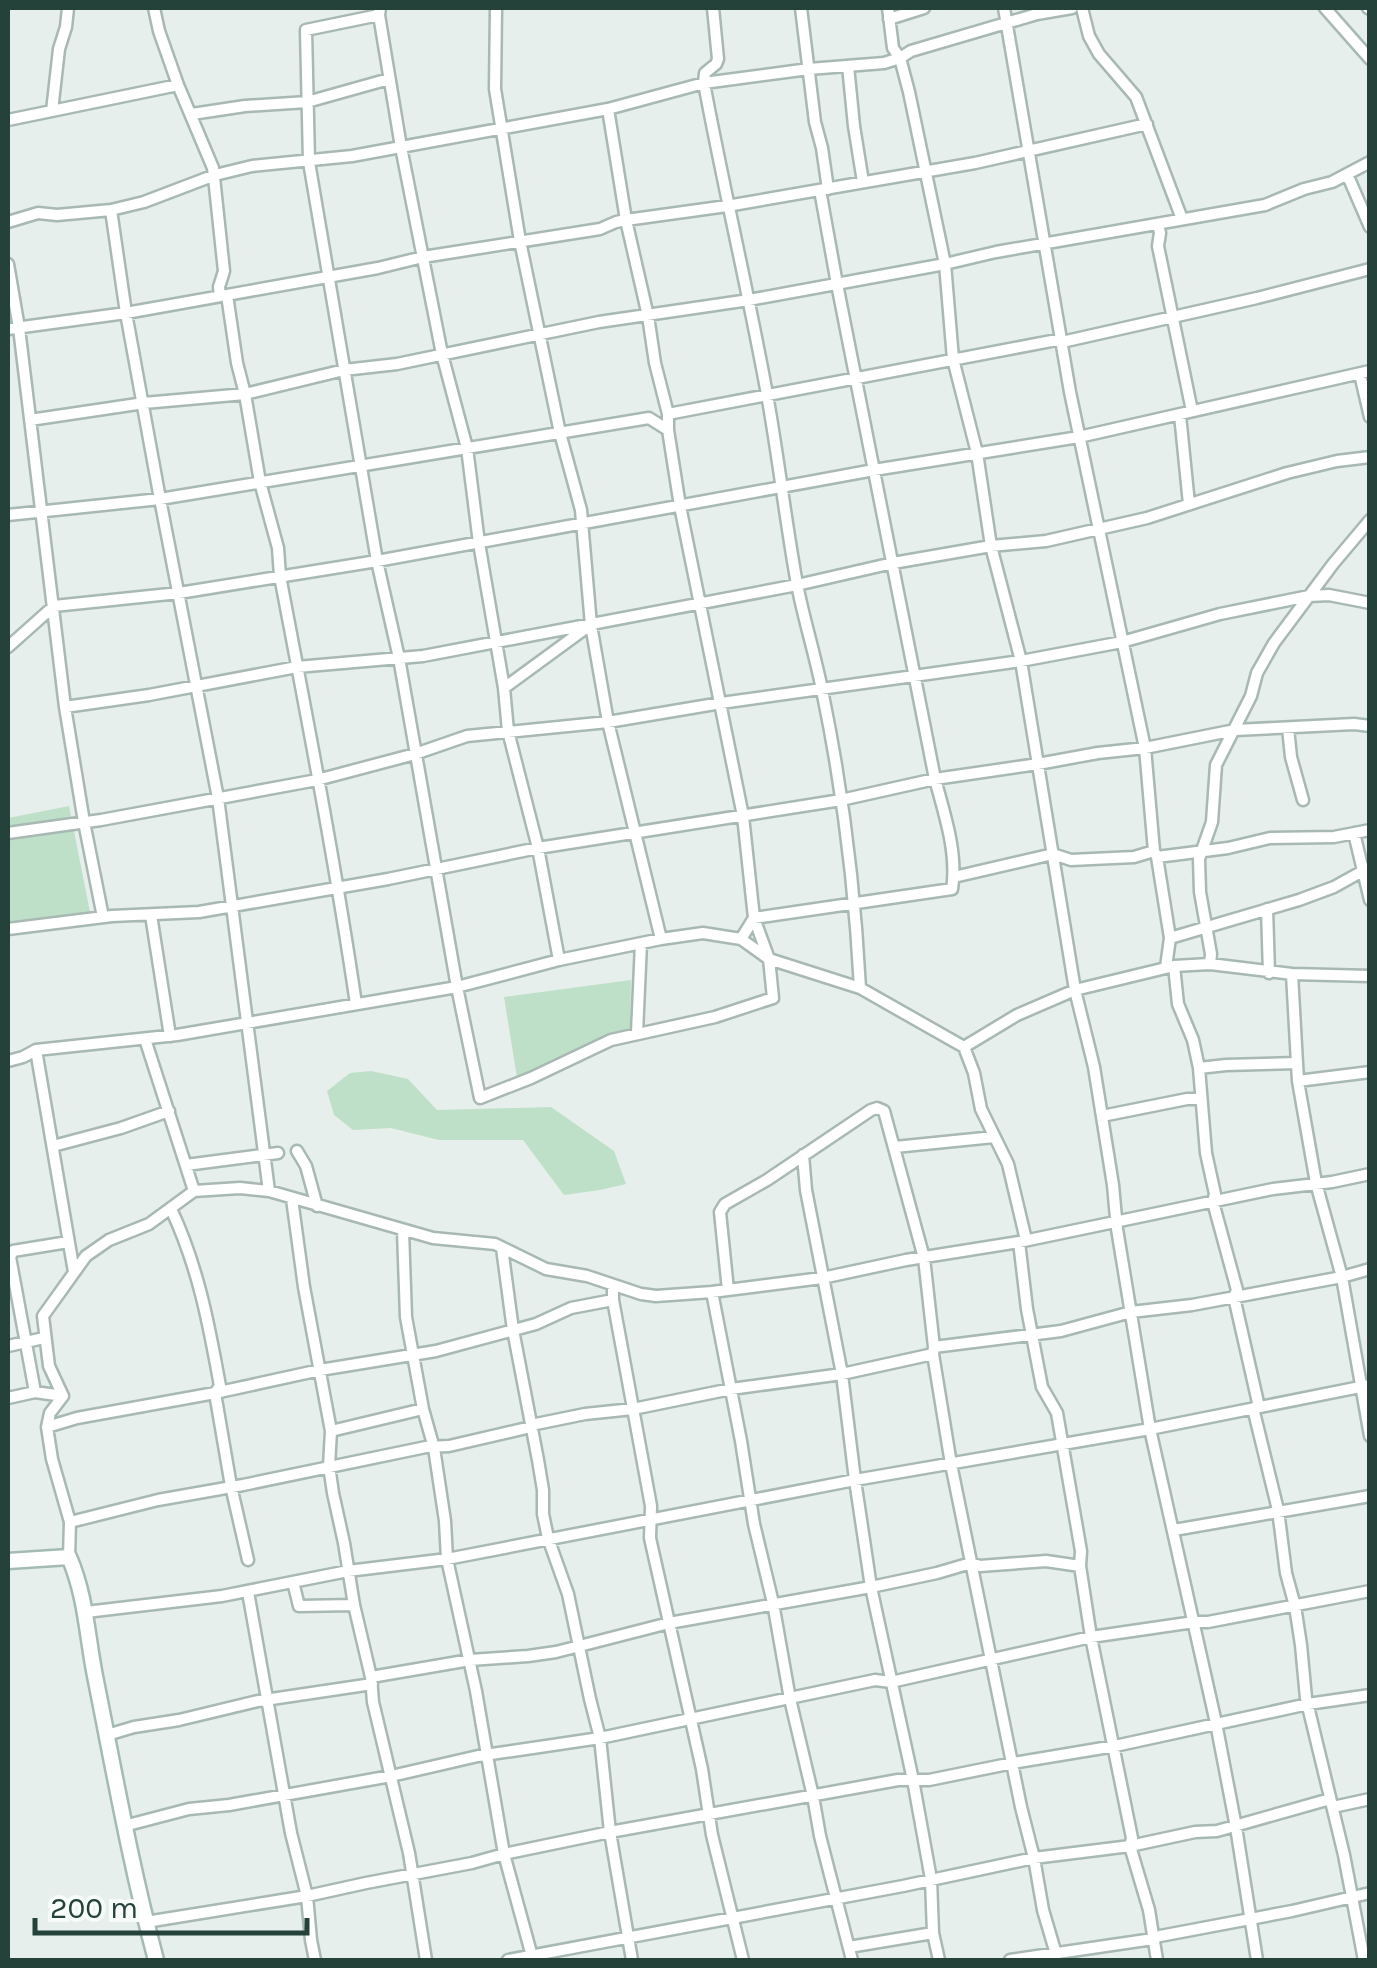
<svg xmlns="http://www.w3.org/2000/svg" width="1377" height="1968" font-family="Karla,sans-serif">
<rect width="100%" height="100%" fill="#e6efeb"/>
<path fill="#bfe0c8" d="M69 806 90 912 8 927V818Z
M631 980 630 1030 519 1090 504 997Z
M371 1071 408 1079 437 1110 551 1107 614 1151 626 1184 600 1190 564 1195 523 1140H439L391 1128 353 1130 334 1115 327 1091 350 1073Z"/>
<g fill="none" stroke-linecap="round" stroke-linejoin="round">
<defs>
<path id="street" d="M154 8 159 31 178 85 213 168 224 271 219 287 220 296
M380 8 379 15 401 147 442 354 467 448 479 543 504 688 508 731 538 848 559 960
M496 8 495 89 520 241 560 433 581 510 591 625 608 722 661 939
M713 8 718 59 716 64 705 73 704 83C723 185 747 286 766 389 778 453 785 519 797 584 804 621 816 657 823 695 843 792 855 890 860 988
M801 8 815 122 822 148 828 189
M888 8 893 48 900 58 909 92 945 264 953 359 977 453 991 546 1021 661 1075 990 1094 1067 1113 1185 1117 1229 1150 1429 1216 1723 1236 1827 1257 1960
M1004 8 1070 392 1145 748 1154 851 1157 857 1170 938
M1082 8 1089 36 1099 54 1136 97 1182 219
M1325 8 1370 59
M1368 8 1370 9
M379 15 306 30 309 162 377 561 399 658 457 987 480 1098 531 1078 611 1040 715 1017 773 998 769 959 754 918 743 816 680 506 668 430V414L655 363 648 316 626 220 608 109
M889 19 924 8
M848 66 854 126 863 182
M52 111 59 49 66 27 68 8
M192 114 245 106 307 102 389 79
M8 120 178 85
M1347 174 1370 227
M111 210 126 313 160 499 218 798 269 1191
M8 222 38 213 57 215 111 210 144 202 215 175 252 166 352 156 608 109 704 83 809 69 884 63 900 58 911 51 1037 14 1072 8
M1158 224 1160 233 1158 246 1192 411
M8 264 19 328 65 707 84 822 103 917
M227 295 237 363 245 394 260 482 278 548 280 576C307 718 335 861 356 1004
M8 329 126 313 378 268 423 257 600 229 616 222 626 220 727 206 975 163 1147 124
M1062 342 1257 298 1370 269
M1360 374 1370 417
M668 414 1062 339
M1180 415 1189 504
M30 420 144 403 245 394 344 370 397 364 599 322 749 300 945 264 996 252 1265 205 1304 189 1332 182 1370 162
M8 515 160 499 649 418 668 430
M8 647 54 606 179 593 377 561 874 470 1079 437 1370 371
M504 688 586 628
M65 707 149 695 297 667 423 656 797 585 893 563 991 546 1046 541 1147 518 1287 473 1337 461 1370 457
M1288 728 1291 757 1303 800
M8 833 101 820 317 780 415 754 467 736 608 722 721 703 1021 661 1122 642 1220 614 1309 596 1329 595 1370 603
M1354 833 1370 900
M1157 857 1228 848 1270 838 1334 837 1370 830
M954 877 1053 854 1071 860 1134 857 1154 851
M1267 909 1269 973
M151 915 170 1036
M8 929 112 916 199 912 388 879 538 848 841 800 935 779 1038 764 1098 753 1145 748 1235 730 1354 724 1370 726
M741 939 754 918 952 889C958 853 944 813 935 779L837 284 820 190
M1210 964 1211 954 1200 892 1199 859 1212 822 1216 765 1251 696 1257 673 1274 643 1333 564 1370 520
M1174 966 1178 1004 1193 1040 1199 1068 1206 1153 1215 1194 1213 1202 1237 1290 1234 1297 1259 1407
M1166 967 1170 938 1299 900 1334 887 1370 867
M1292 974 1298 1081 1316 1183 1342 1277 1370 1436
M637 1033 641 943
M145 1039 194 1191
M964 1047 1017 1015 1075 990 1174 966 1210 964 1292 974 1370 976
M36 1050 74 1272
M8 1061 23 1057 36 1050 177 1035 457 987 559 960 661 939 703 933 741 939 769 959 860 988 964 1047 974 1073 981 1109 1008 1164 1026 1240
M1199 1068 1226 1065 1297 1063
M1298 1081 1370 1072
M1102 1116 1187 1099H1201
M53 1146 121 1128 169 1111
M895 1147 994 1137
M297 1151 306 1166 317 1206
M803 1155 806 1190 842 1374 855 1480 871 1587 913 1780 931 1879 933 1933 939 1960
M186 1165 278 1153
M292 1199 304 1287 331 1431 329 1466 333 1493 344 1543 354 1605 371 1677 373 1702 409 1853 426 1960
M171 1209C198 1266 209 1325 220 1386L215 1393 231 1486 248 1560
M403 1231 406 1317 423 1409 434 1448 445 1521 447 1559 476 1691 504 1854 533 1960
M1019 1242 1027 1309 1042 1387 1057 1413 1081 1551 1080 1566 1091 1637 1132 1838 1130 1846 1149 1910 1157 1960
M502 1248 513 1330 538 1460 543 1490V1514L548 1538 568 1594 590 1699 600 1738 610 1832 632 1960
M613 1285V1300L651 1506 650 1538 702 1769 712 1835 743 1960
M728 1290 720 1212 725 1204 767 1180 871 1110 877 1108 884 1111 924 1258 934 1347 933 1354 951 1464 1021 1807 1034 1858 1043 1910 1056 1954 1055 1960
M712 1292 741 1441 754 1524 773 1603 790 1699 813 1796 820 1836 852 1960
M8 1346 44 1338
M934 1347 1061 1331 1131 1312 1192 1305 1342 1277 1370 1269
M35 1392 10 1257 13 1251 68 1242
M8 1398 35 1392 63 1396
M1253 1408 1278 1510 1286 1573 1295 1606 1301 1645 1306 1698 1344 1855 1364 1960
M47 1427 77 1418 215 1393 320 1370 436 1351 536 1324 571 1308 613 1300
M331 1431 423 1409
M70 1522 158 1500 243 1485 426 1447 449 1446 531 1427 536 1424 585 1414 633 1409 731 1389 842 1374 933 1354
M1174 1530 1370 1496
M69 1557 70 1522 52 1459 47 1427 50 1413 63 1396 49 1366 43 1316 86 1256 109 1240 149 1224 194 1191 240 1188 269 1191 433 1238 495 1244 546 1269 587 1276 641 1294 656 1296 712 1292 822 1278 906 1260 1019 1242 1273 1189 1332 1182 1370 1174
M293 1582 299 1606 354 1605
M248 1592 291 1833 307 1896 311 1940 315 1960
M86 1612 222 1596 348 1571 447 1559 855 1480 1150 1429 1370 1385
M371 1677 470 1660 528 1656 556 1652 669 1623 871 1587 937 1573 971 1563 980 1566 1046 1561 1080 1566
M107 1735 134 1727 179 1720 258 1701 372 1684
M1333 1807 1370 1799
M124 1826 189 1809 229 1805 391 1776 478 1756 600 1738 875 1680 891 1682 1091 1637 1194 1622H1208L1370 1591
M146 1922 307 1896 366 1883 472 1863 504 1854 610 1832 898 1780H929L1013 1763 1115 1746 1308 1704 1370 1695
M849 1947 933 1933
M508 1960 903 1886 1034 1858 1130 1846 1195 1832 1217 1831 1330 1799
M1010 1960 1153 1939 1160 1936 1292 1911 1370 1893"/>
<path id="secondary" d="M8 1561 69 1557C86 1596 87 1636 95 1676 114 1771 131 1867 156 1960"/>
</defs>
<use href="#street" stroke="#a8b8b2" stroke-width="15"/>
<use href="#secondary" stroke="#a4bbb3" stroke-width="19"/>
<use href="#street" stroke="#fff" stroke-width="10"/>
<use href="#secondary" stroke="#fff" stroke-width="14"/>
</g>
<rect width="1377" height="1968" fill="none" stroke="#24423a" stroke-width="20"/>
<path d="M35 1918v15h272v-15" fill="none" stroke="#24423a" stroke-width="5"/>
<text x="50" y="1918" font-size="30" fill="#24423a" stroke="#f7fbf9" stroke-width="8" paint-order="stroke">200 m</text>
</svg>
